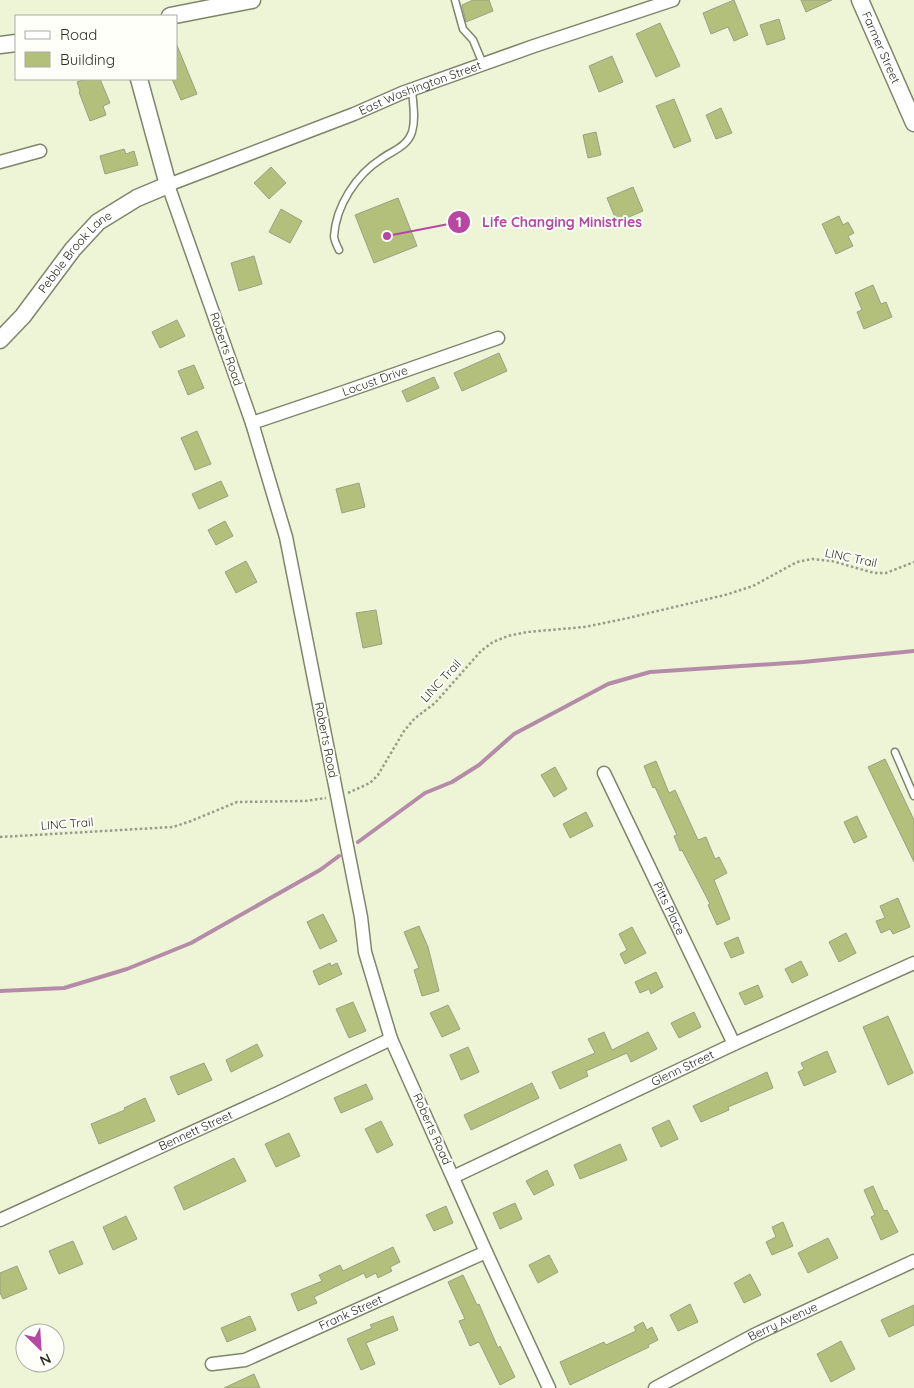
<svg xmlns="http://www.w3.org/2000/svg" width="914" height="1388" font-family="Quicksand,sans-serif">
<rect width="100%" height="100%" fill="#eef5d7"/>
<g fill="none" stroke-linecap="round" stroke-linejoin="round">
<path stroke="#b58ca8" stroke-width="4" d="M358 842 425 793 452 782 479 765 514 734 608 684 650 672 803 662 914 651
M0 991 64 988 127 969 191 943 320 870 339 856"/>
</g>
<path fill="#b3c07c" stroke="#9aa084" d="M473 0H489L493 11 466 22 462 5Z
M734 0 748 35 734 41 728 27 711 34 703 13Z
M801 0H832L806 12Z
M779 19 785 39 767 45 760 25Z
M660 23 680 66 656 77 636 34Z
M176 43 197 94 181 100 172 79H176Z
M612 56 623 82 599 92 589 66Z
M85 79H100L110 103 103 106 106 115 90 121 79 92 80 91 77 82Z
M674 99 691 141 674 148 656 106Z
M721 108 732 133 716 139 706 115Z
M596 132 601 155 588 158 583 135Z
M124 149 126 154 134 151 138 165 105 174 100 156Z
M271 167 286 183 269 199 254 183Z
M633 187 643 211 617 222 607 198Z
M398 198 417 246 374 263 355 215Z
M281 209 302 221 290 243 269 232Z
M839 216 843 225 848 222 854 233 848 236 853 246 836 254 822 224Z
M254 256 262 284 239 291 231 263Z
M873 285 881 304 886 302 892 317 864 329 857 312 862 310 855 293Z
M177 320 185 336 160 348 152 332Z
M499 353 507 371 462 391 454 373Z
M194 365 204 388 188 395 178 371Z
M434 377 439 388 407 402 402 391Z
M197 431 211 464 195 470 181 438Z
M221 481 228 496 199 509 192 494Z
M359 483 365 507 342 513 336 489Z
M225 521 233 536 216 545 208 530Z
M246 561 257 582 236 593 225 572Z
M376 610 382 644 363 648 356 613Z
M885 759 914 820V862L868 767Z
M656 761 669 793 675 790 698 840 706 837 715 859 719 857 727 873 714 880 730 919 717 925 708 905 710 904 682 850 680 851 674 836 677 835 655 787 653 788 644 766Z
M555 767 567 789 554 797 541 775Z
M586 812 593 826 570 838 563 824Z
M857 816 867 837 854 843 844 822Z
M898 898 910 927 893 934 890 929 881 933 876 921 885 918 880 906Z
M323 914 337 941 320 949 307 922Z
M419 926 428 947 439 991 422 996 414 970 419 968 404 932Z
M632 927 646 953 625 964 620 954 627 950 619 934Z
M846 933 856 953 839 962 829 942Z
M738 937 744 953 731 958 724 943Z
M801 961 808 975 792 983 785 969Z
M330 963 331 966 337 963 342 974 319 985 313 971Z
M656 972 663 987 651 994 649 989 640 993 635 982Z
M758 985 763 997 745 1005 739 993Z
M353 1002 366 1031 349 1038 336 1009Z
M448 1005 460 1029 442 1037 430 1013Z
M694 1012 701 1027 679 1038 671 1023Z
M888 1016 913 1073 888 1085 863 1027Z
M604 1032 612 1050 648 1032 657 1049 631 1062 627 1053 586 1071 588 1076 560 1089 552 1072 595 1053 588 1039Z
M257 1044 263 1056 231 1072 226 1060Z
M468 1047 479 1072 461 1080 450 1055Z
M827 1051 836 1072 804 1086 798 1072 804 1069 801 1063Z
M204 1063 212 1080 178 1095 170 1077Z
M767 1072 773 1088 728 1107 729 1110 701 1122 693 1106Z
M532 1083 539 1098 471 1130 464 1115Z
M366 1084 373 1099 341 1113 334 1098Z
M145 1098 155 1121 99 1144 91 1124 125 1110 124 1108Z
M669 1120 678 1139 661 1147 652 1128Z
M381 1121 393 1145 377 1153 365 1129Z
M289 1133 300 1156 276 1167 265 1144Z
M620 1144 627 1160 580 1179 574 1165Z
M234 1158 246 1181 184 1210 174 1187Z
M547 1170 554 1185 534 1195 526 1181Z
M873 1186 884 1211 887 1210 898 1232 881 1240 871 1217 875 1215 864 1190Z
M515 1203 522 1219 500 1229 493 1213Z
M446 1206 453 1223 434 1231 426 1215Z
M126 1216 137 1239 113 1250 103 1227Z
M783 1222 793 1246 772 1255 766 1242 776 1237 772 1227Z
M828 1238 838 1258 808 1273 798 1253Z
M73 1241 83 1264 59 1274 49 1251Z
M393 1247 400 1262 390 1267 392 1271 378 1278 376 1273 366 1278 364 1273 314 1297 317 1303 298 1311 291 1294 322 1281 319 1275 340 1265 343 1271Z
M549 1255 558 1272 538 1283 529 1265Z
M17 1266 27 1289 3 1299 0 1293V1273Z
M750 1274 761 1295 744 1303 734 1283Z
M463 1275 477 1305 479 1304 498 1348 500 1346 515 1377 500 1385 479 1342 470 1346 459 1321 465 1319 448 1282Z
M690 1304 698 1322 678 1331 670 1315Z
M914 1305V1325L889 1337 881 1320Z
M250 1316 256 1330 227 1342 221 1328Z
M393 1316 398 1330 366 1343 375 1364 361 1370 347 1339 372 1328 370 1325Z
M643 1322 647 1330 652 1327 658 1340 648 1345 649 1347 570 1385 560 1362 604 1342 606 1345 636 1331 634 1327Z
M841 1341 855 1369 831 1382 817 1354Z
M254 1374 260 1388H224Z"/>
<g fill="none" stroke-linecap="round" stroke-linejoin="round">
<defs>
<path id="service" d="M455 0 463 29 473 40 483 64
M339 250C337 246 334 240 334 236 336 206 356 175 381 159 392 151 407 147 412 132 416 119 413 103 412 90
M895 752 914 796"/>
<g id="minor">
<path d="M0 162 40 151"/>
<path id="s1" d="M252 423 341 393 498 338"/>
<path id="s2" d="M604 773 734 1044"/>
<path id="s3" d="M453 1177 734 1044 914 963"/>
<path id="s4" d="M0 1220 278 1093 391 1039"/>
<path id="s5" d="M212 1364 245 1360 486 1252"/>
<path id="s6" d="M549 1388 486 1252 391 1039 365 952 361 917 286 537 252 423 168 185 354 114 402 93 534 46 673 0"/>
<path id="s7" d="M655 1388 754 1335 914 1261"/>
</g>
<g id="tertiary">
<path id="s8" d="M860 0 914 123"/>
<path d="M170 16 252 0"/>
<path d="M0 45 16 43"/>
<path id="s9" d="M0 340 23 316 73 249 98 222 137 198 168 185 139 79"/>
</g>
</defs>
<use href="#service" stroke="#7f856a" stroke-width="9"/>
<use href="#minor" stroke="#7f856a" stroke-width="15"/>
<use href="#tertiary" stroke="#7f856a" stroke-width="19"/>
<path stroke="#979c86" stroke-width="2.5" stroke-dasharray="2.5 2.5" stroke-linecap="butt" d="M348 793 370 783 378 775 404 731 415 718 435 703 481 651 493 642 508 636 527 632 584 627 628 618 725 595 753 586 797 562 812 559 832 561 874 573H886L914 562
M0 837 173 827 191 821 237 802 305 801 326 798"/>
<use href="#service" stroke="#fff" stroke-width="6"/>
<use href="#minor" stroke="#fff" stroke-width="12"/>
<use href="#tertiary" stroke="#fff" stroke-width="16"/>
</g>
<g text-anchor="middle" stroke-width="4" stroke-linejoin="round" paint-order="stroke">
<g font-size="12" fill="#2c2e23" stroke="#fefff9">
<text dy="4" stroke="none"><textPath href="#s8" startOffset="52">Farmer Street</textPath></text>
<text dy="4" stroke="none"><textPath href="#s6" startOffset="1538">East Washington Street</textPath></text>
<text dy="4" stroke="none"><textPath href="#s9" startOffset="116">Pebble Brook Lane</textPath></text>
<text transform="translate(226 349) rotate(71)" y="4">Roberts Road</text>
<text dy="4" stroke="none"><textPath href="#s1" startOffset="130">Locust Drive</textPath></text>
<text transform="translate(851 558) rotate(12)" y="4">LINC Trail</text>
<text transform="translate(441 681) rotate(-47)" y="4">LINC Trail</text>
<text transform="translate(326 740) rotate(79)" y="4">Roberts Road</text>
<text transform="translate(67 824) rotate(-4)" y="4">LINC Trail</text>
<text dy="4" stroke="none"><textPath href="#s2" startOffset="150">Pitts Place</textPath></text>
<text dy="4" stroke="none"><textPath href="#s3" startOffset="254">Glenn Street</textPath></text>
<text transform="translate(432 1129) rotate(66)" y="4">Roberts Road</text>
<text dy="4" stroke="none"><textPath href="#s4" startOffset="215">Bennett Street</textPath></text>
<text dy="4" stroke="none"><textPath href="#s5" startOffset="149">Frank Street</textPath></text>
<text dy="4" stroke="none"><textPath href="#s7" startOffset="144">Berry Avenue</textPath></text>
</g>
</g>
<path fill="none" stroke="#b747a3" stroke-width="2" d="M387 236L459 222"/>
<g fill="#b747a3" stroke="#fefff9" stroke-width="2">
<circle cx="387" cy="236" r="5"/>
<circle cx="459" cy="222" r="12"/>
</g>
<g font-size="15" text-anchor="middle" font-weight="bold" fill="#fff">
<text x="459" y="227">1</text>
</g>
<g font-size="14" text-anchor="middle" font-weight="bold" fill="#b747a3" stroke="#fefff9" stroke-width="4" stroke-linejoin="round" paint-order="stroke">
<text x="562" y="227">Life Changing Ministries</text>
</g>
<rect x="15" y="15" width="162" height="65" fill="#fefff9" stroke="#aaaba3"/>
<rect x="25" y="31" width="25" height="8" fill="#ffffff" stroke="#aaaba3"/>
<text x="60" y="40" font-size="15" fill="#2c2e23">Road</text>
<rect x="25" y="52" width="25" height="15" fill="#b3c07c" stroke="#aaaba3"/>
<text x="60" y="65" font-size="15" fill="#2c2e23">Building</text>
<g transform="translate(40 1348) rotate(155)"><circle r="24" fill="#fefff9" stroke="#aaaba3"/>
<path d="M0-4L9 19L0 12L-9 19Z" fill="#b747a3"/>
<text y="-8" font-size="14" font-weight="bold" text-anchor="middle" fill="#2c2e23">N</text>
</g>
</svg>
